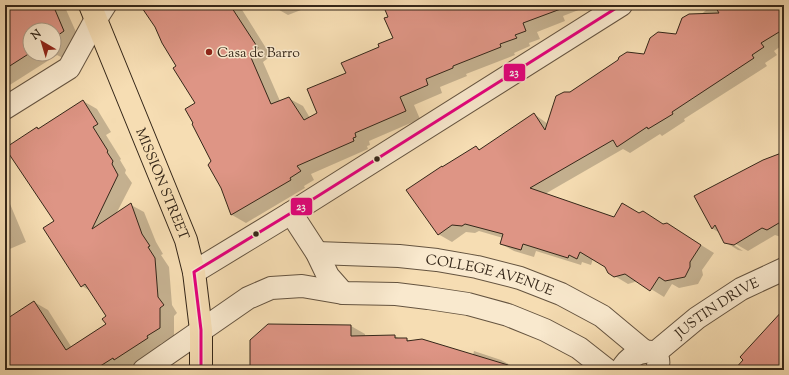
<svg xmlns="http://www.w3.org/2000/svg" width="789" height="375" font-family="'Sorts Mill Goudy',serif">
<rect width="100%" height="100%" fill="#f6ddb3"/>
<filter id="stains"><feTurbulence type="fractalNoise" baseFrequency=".005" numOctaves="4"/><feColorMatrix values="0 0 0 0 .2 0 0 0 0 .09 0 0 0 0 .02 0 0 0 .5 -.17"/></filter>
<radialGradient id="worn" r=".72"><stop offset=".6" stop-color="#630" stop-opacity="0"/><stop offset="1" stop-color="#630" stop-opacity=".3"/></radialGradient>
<path fill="#0003" fill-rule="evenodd" d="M5 5H64L84 50 67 60 57 55 5 88ZM30 30H54V54H30Z
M142 5H239L271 56 263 62 280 101 288 98 303 106 310 118 318 114 347 73 394 39 389 17 400 5H588L589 6 563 16 565 21 537 32 540 39 529 43 530 46 514 53 515 55 466 74 467 76 440 87 442 93 414 105 420 119 369 141 370 145 367 146 368 149 311 174 314 180 304 186 305 188 246 223 232 215 212 161 196 103 155 27Z
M273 5H314L288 15 274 7Z
M712 5H784V44L774 51 777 55 765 63 767 66 684 119 685 121 662 136 660 134 630 153 623 149 545 194 614 218 639 214 680 232 714 253 702 270 703 275 698 284 679 288 672 284 664 297 638 281 628 284 608 272 606 266 593 259 591 265 582 262 581 265 536 251 534 257 514 251 501 244 503 238 479 231 475 233 466 232 452 242 438 234 476 147 481 150 534 114 548 124 570 93 645 56 677 35Z
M83 101 97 109 111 132 106 135 121 159 120 160 126 170 125 173 132 183 116 214 131 205 144 212 156 242 163 254 161 255 169 267 172 305 177 313 174 316V336L160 344 161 346 129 367 126 365 119 370 115 368 113 370H5V321L34 302 48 310 72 348 107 324 108 316 92 292 82 286 55 221 39 130Z
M784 153V235L781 237 775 235 748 251 734 243V245L743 251 738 250 725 242 720 233 713 229 695 196Z
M5 192 26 242 5 251Z
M351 326 365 334V337L395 336 400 339H406L410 341 473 355 474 351 501 360 520 370H251Z"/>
<path fill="#de9585" stroke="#352719" d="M5 5H53L64 31 54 38V30H30V53L5 69Z
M140 5H230L258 48 249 53 271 104 289 97 304 120 317 113 307 89 346 73 341 63 379 47 378 44 393 38 384 18 388 17 383 5H566V7L523 23 526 31 515 35 517 38 500 44 501 47 453 66V68L426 79 428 85 400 97 406 111 355 133 356 137 353 138 354 141 297 166 301 171 290 178 291 180 231 215 221 188 208 165 211 161 192 124 193 123 185 109 195 103 173 68 176 66 162 43 155 27Z
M714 5H784V29L761 43 764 47 752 55 754 58 672 112 673 114 648 129 647 127 617 147 613 140 530 188 614 217 622 203 639 213 643 211 663 224 667 223 701 245 690 262V267L685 277 665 281 659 277 650 291 625 274 614 277 608 273 605 267 580 252 577 259 569 255 568 258 523 244 521 250 500 244 503 234 465 224 462 226 452 225 438 235 406 190 442 166V167L476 146 479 150 534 113 545 130 556 96 564 92H570L618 60 619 57 627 52 644 54 650 38 658 32 676 34 682 18 689 14 719 13Z
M83 100 98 124 93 127 108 151 107 152 113 161 112 164 118 175 92 229 131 203 142 234 150 246 148 247 155 258 158 297 164 305 160 308V328L147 336 148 338 114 360 113 358 94 370H5V320L34 301 66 350 106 324 102 319 106 316 85 284 81 287 43 228 54 221 5 148 37 127 38 129Z
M784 152V220L767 230 762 228 734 245 724 243 715 225 712 229 694 196 763 160Z
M784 309V370H734L743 360 740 357Z
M268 324 351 325V336L395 335V338H407V341L422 339 508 365 507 370H250V340Z"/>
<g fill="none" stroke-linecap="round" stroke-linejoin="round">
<defs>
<g id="minor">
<path d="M5 108 69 68 96 19 105 5"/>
<path d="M291 213 317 253 328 276 343 293"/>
<path id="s1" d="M317 253 399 256 437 260 477 267 520 278 561 294 602 316 644 351"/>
<path d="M194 272 291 213 621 5"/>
<path id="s2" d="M655 353 697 318 741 289 784 269"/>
<path d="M144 370 248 298 271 288 302 286 343 293 396 294 428 298 468 304 508 315 545 330 579 348 607 370"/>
<path d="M621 370C628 358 640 348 655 353 659 358 659 364 657 370"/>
</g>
<g id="major">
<path id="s3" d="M90 5 186 240 194 272 201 330V370"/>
</g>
</defs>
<use href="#minor" stroke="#655440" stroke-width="24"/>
<use href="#major" stroke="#352719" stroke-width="24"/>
<use href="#minor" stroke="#f9e9ce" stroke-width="22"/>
<use href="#major" stroke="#f6ddb3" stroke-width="22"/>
<defs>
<path id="bus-1" d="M194 272 291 213 621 5
M194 272 201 330V370"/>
</defs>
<use href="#bus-1" stroke="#f9e9ce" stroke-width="6"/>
<use href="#bus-1" stroke="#e5007d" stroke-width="3"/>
</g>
<circle fill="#8f2418" stroke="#f9e9ce" stroke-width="1.5" cx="209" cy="52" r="4"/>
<g fill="#352719" stroke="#f9e9ce" stroke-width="1.5">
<circle cx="377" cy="159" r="3.5"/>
<circle cx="256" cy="234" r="3.5"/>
</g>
<g text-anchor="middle" stroke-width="3" stroke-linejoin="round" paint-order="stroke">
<g font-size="14" fill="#352719" stroke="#f9e9ce" text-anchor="start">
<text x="217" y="57">Casa de Barro</text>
</g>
<g font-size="14" fill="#352719" stroke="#f9e9ce">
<text dy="5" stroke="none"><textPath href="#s3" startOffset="193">MISSION STREET</textPath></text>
<text dy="5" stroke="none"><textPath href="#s1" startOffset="175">COLLEGE AVENUE</textPath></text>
<text dy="5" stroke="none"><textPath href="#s2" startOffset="77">JUSTIN DRIVE</textPath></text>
</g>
</g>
<g stroke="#f9e9ce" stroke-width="1.5">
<rect x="503" y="63" width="23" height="19" rx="4" fill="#e5007d"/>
<rect x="290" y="197" width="23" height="19" rx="4" fill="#e5007d"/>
</g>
<g font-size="11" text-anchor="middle" font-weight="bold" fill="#fff">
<text x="514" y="76">23</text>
<text x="301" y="210">23</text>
</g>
<rect width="789" height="375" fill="none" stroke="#f6ddb3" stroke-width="20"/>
<rect x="6" y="6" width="777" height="363" fill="none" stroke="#352719" stroke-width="2"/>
<rect x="10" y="10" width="769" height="355" fill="none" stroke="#352719"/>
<g transform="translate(42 42) rotate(322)"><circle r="19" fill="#f9e9ce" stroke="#ab9b86"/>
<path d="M0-3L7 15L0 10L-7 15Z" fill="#8f2418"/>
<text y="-6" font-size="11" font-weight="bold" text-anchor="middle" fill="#352719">N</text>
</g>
<rect width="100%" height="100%" filter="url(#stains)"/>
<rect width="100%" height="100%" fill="url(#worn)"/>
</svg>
